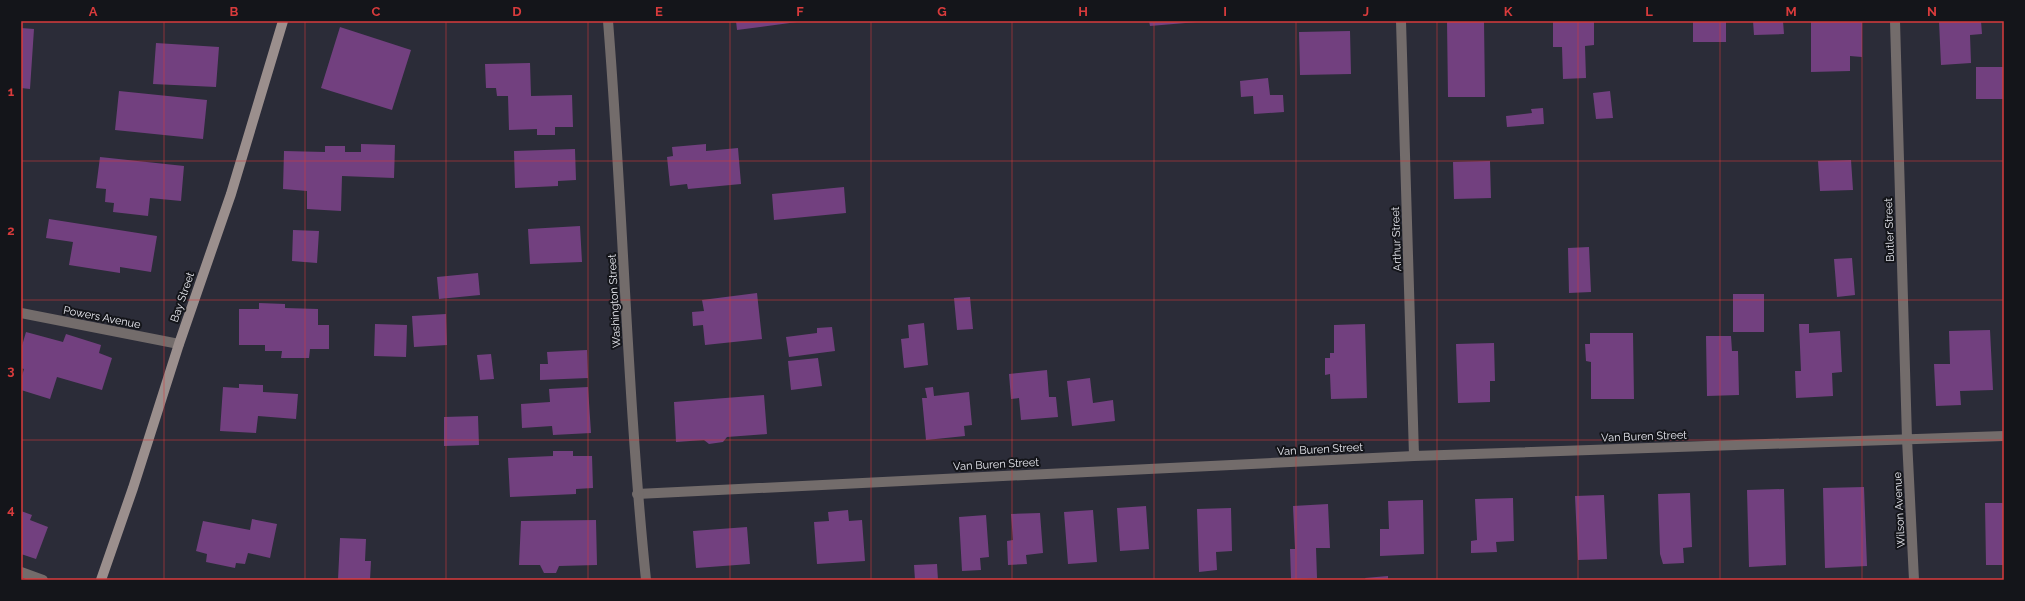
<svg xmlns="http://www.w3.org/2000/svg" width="2025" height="601" font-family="Raleway,sans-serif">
<rect width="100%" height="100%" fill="#2b2c38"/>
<path fill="#72407f" d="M736 21H797V22L737 30Z
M1149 21H1197V22L1150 26Z
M1447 21H1484L1485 97H1448Z
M1553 21H1594V45L1585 46 1586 78 1563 79 1562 47H1553Z
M1693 21H1726V42H1693Z
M1753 21H1783L1784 34 1754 35Z
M1811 21H1862V57L1850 56V71L1811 72Z
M1939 21H1981L1982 34 1970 35 1971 63 1941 65Z
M340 27 411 50 392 110 321 88Z
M21 28 34 29 30 89 21 88Z
M1350 31 1351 74 1300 75 1299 32Z
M156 43 219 47 216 87 153 84Z
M530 63 531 96 572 95 573 127H555V135H537V129L509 130 508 96H497L496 88H486L485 64Z
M1976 67H2004V99H1976Z
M1268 78 1270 95H1283L1284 112 1254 114 1253 96 1241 97 1240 81Z
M119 91 207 100 203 139 115 130Z
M1610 91 1613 118 1596 119 1593 93Z
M1543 108 1544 124 1507 127 1506 116 1532 113 1531 109Z
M361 144 395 145 394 178 342 176 341 211 307 209V191L283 189 284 151 325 152V146H345V152H361Z
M706 144V151L738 148 741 184 688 189 687 184 670 186 667 157 673 156 672 147Z
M575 149 576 180 558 181V186L515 188 514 151Z
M100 157 184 166 181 201 150 198 148 216 113 212 114 203 105 202 106 189 96 188Z
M1851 160 1853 190 1820 191 1818 161Z
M1490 161 1491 198 1454 199 1453 162Z
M844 187 846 213 774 220 772 194Z
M49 219 157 236 151 272 120 267V273L69 265 73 242 46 238Z
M580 226 582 262 530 264 528 229Z
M293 230 319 231 317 263 292 261Z
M1589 247 1591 292 1569 293 1568 248Z
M1852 258 1855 295 1837 297 1834 259Z
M478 273 480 295 439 299 437 277Z
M757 293 762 339 705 345 703 325 693 326 692 312 704 311 702 300Z
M1733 294H1764V332H1733Z
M970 297 973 329 957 330 954 298Z
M259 303 285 304V308L318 309V325H329V349H310L309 358H281L282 351H265V345H239V309H259Z
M446 314 447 345 414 347 412 316Z
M924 323 928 365 904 368 901 339 909 338 908 325Z
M375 324 407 325 406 357 374 356Z
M1365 324 1367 398 1331 399 1330 374 1325 375V358H1330V353H1334V325Z
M1799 324H1809V333L1840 331 1842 372 1832 373 1833 396 1796 398 1795 371H1801Z
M832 327 835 351 789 357 786 337 817 333V328Z
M1990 330 1993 390 1960 391 1961 405 1936 406 1934 364H1950L1949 331Z
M26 332 63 342 66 334 101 345 99 353 112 358 102 390 57 377 50 399 21 390V379L24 369 21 368V349Z
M1590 333H1633L1634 399H1591V362L1586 361 1585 344H1590Z
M1706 336H1731L1732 351H1738L1739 395 1707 396Z
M1494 343 1495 381H1490V402L1458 403 1456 344Z
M587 350 588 378 540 380V364H548L547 352Z
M491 354 494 379 480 380 477 355Z
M818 358 822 386 791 390 788 361Z
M1047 370 1049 397H1056L1058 417 1021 420 1019 398 1011 399 1009 374Z
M1090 378 1093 403 1113 400 1115 421 1072 426 1067 381Z
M239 384 263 385V392L298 394 296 419 258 416 256 433 220 431 223 387 239 388Z
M588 387 591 433 553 435 552 426 522 428 521 404 550 402 549 389Z
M933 387 934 396 969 392 972 425 964 426 965 436 926 440 922 398H927L925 388Z
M764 395 767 434 727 437 723 442 709 444 704 440 676 442 674 402Z
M478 416 479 445 444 446V417Z
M553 451H573V456H592L593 488 576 489V494L510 497 508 458 553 456Z
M1864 487 1867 566 1825 568 1823 488Z
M1784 489 1786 565 1749 567 1747 490Z
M1690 493 1692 547 1683 548 1684 563 1663 564 1660 554 1658 494Z
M1604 495 1607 559 1578 560 1575 496Z
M1513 498 1514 541 1496 542 1497 552 1471 553V541L1477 540 1475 499Z
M1423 500 1424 554 1380 556V529H1389L1388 501Z
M1985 503H2004V565H1986Z
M1328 504 1330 548H1316L1317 578 1291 579 1290 549H1295L1293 506Z
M1146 506 1149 549 1120 551 1117 508Z
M1231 508 1232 551 1216 552 1217 570 1199 572 1197 509Z
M848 510 849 521 862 520 865 561 817 564 814 522 829 521 828 512Z
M1093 510 1097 562 1068 564 1064 512Z
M21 511 32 515 30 520 48 527 36 559 21 554Z
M1040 513 1043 553 1026 555 1027 564 1008 565 1007 541 1013 540 1011 514Z
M986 515 989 557 980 558 981 570 962 571 959 517Z
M252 519 277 524 270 558 248 553 245 564 236 563 235 568 206 562 207 554 196 551 203 521 250 530Z
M596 520 597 565 559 566 556 573H544L540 565H519L521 521Z
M747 527 750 564 696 568 693 531Z
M340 538 366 539 365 561H371L370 580H338Z
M937 564 938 580H915L914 565Z
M1388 576V580H1366L1365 578Z"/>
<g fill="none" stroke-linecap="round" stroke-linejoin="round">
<path stroke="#736c6b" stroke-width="10" d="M21 572 43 580"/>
<path stroke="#736c6b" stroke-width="10" d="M1401 21 1414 456
M1895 21 1907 439 1914 580
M21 313 179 344
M637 494 1414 456 2004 436"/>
<path stroke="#736c6b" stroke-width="10" d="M608 21C623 207 627 394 646 580"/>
<path stroke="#9b8f8d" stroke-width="10" d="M101 580 133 488 179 344 231 194 283 21"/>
</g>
<path fill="none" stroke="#d83b3c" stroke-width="1" stroke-opacity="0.55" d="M164 21V580M305 21V580M446 21V580M588 21V580M730 21V580M871 21V580M1012 21V580M1154 21V580M1296 21V580M1437 21V580M1578 21V580M1720 21V580M1862 21V580M21 161H2004M21 300H2004M21 440H2004"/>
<g text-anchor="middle" stroke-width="4" stroke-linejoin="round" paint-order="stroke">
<g font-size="11" fill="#e9eaf1" stroke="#14151a">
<text transform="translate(1889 230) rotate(-92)" y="4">Butler Street</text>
<text transform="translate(1396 239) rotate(-92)" y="4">Arthur Street</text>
<text transform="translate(182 297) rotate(-71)" y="4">Bay Street</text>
<text transform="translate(614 301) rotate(-93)" y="4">Washington Street</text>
<text transform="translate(102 317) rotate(11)" y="4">Powers Avenue</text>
<text transform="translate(1644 436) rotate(-2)" y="4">Van Buren Street</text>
<text transform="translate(1320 449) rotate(-3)" y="4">Van Buren Street</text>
<text transform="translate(996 464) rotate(-3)" y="4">Van Buren Street</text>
<text transform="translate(1899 510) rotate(-93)" y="4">Wilson Avenue</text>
</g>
</g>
<rect width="2025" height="601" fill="none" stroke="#14151a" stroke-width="44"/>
<rect x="22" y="22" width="1981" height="557" fill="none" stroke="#d83b3c" stroke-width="1.5"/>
<g font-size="13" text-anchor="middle" font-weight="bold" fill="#d83b3c">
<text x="93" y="16">A</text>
<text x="234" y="16">B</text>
<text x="376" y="16">C</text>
<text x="517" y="16">D</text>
<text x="659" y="16">E</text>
<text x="800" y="16">F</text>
<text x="942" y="16">G</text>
<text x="1083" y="16">H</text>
<text x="1225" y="16">I</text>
<text x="1366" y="16">J</text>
<text x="1508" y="16">K</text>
<text x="1649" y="16">L</text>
<text x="1791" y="16">M</text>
<text x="1932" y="16">N</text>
<text x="11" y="96">1</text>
<text x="11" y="235">2</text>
<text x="11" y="375">3</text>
<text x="11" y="514">4</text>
</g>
</svg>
